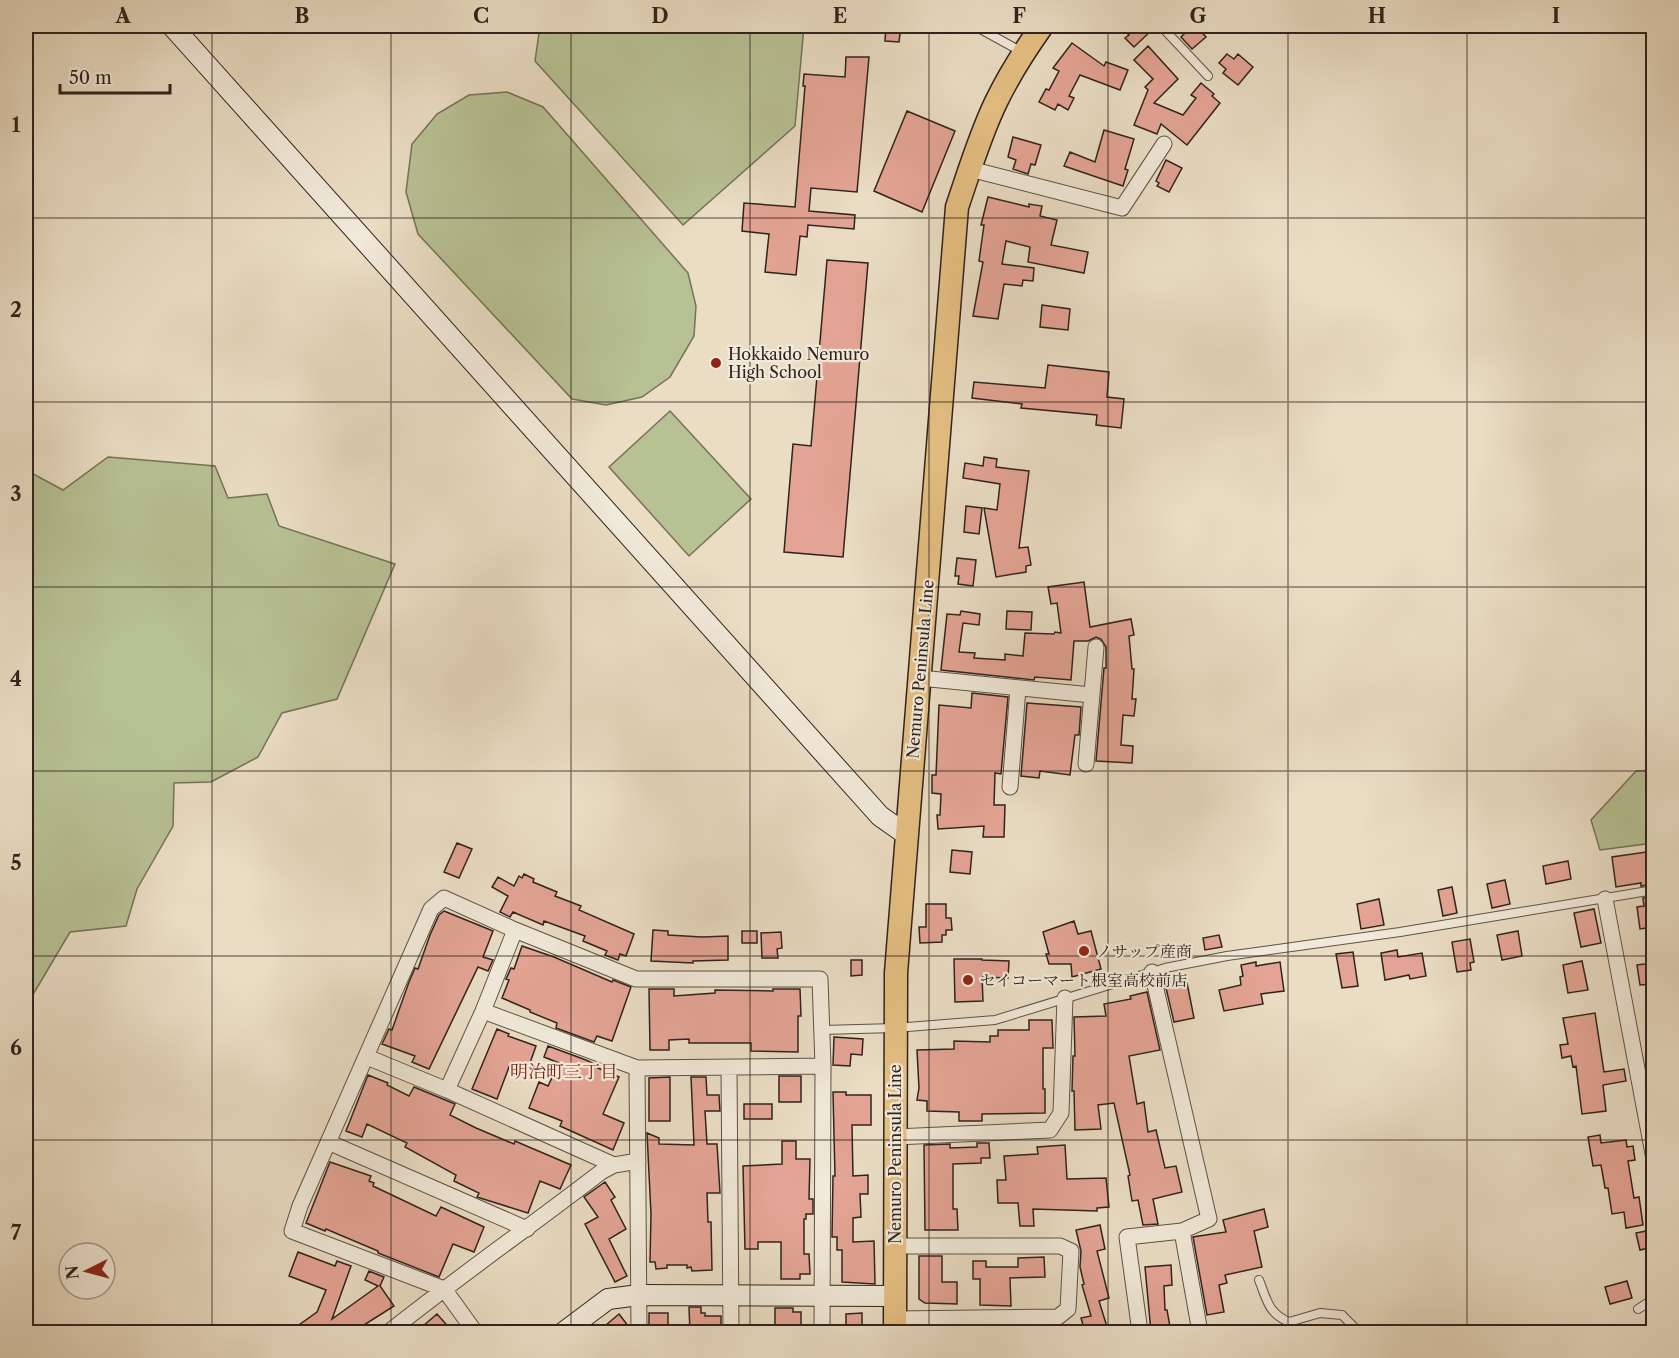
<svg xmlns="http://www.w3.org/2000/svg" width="1679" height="1358" font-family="'Libre Caslon Text','Noto Serif JP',serif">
<rect width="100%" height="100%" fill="#eaddc4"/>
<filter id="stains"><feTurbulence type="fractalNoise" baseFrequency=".00333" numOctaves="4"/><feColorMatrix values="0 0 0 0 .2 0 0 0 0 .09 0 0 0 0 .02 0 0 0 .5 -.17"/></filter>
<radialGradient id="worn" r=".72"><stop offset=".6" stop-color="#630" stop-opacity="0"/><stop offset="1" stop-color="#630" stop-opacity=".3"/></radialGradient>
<path fill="#b7c194" stroke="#747258" stroke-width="1.5" d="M540 26H804L795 126 683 225 535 61Z
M507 92 543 107 688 273 696 306 694 336 670 377 642 397 606 405 572 399 418 234 406 192 412 144 437 114 469 95Z
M670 411 751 499 689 556 609 467Z
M108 457 215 466 228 498 267 494 279 526 395 564 337 699 282 713 258 757 211 782 174 783 173 826 137 889 126 926 70 932 31 998 26 995V470L63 490Z
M1653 770V843L1600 850 1591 820 1636 771Z"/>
<path fill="#e4a495" stroke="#30221d" stroke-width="1.5" d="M886 26H901L899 42 885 41Z
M1119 26H1155V27L1134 47 1125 38 1129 35Z
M1177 26H1196L1206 37 1192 49 1181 37 1185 33Z
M1072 43 1104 66 1106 62 1128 70 1120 90 1080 75 1069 96 1074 98 1068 110 1058 104 1055 110 1039 102 1046 89 1049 90 1059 71 1053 68Z
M1148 46 1178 79 1154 103 1183 115 1196 98 1191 95 1201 83 1214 94 1212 96 1220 103 1187 145 1161 124 1157 134 1134 125 1148 90 1145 87 1153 79 1134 60Z
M1227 54 1234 59 1238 54 1253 67 1238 85 1223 73 1226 69 1219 63Z
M846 57H869L857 192 811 188 809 211 855 215 854 229 808 225 807 237 800 236 796 275 765 272 769 234 742 231 744 203 795 207 805 86H803L804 74 845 77Z
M907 111 955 131 922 212 874 191Z
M1104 130 1134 139 1125 169 1128 170 1123 186 1064 166 1070 152 1095 162Z
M1013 137 1041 145 1035 165 1031 164 1028 174 1013 169 1016 160 1008 157Z
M1166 160 1182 168 1169 192 1157 186 1159 183 1156 181Z
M988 197 1029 207V204L1042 206 1040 216 1057 220 1051 245 1088 252 1084 273 1028 262 1030 247 1006 241 1002 264 1034 268 1033 281 1023 280 1022 286 1004 284 998 319 973 316 983 262 979 261 984 225H981Z
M827 260 868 263 843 557 784 552 793 444 811 446Z
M1042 305 1070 309 1068 330 1040 327Z
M1048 365 1109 372 1107 397 1124 399 1121 428 1096 425 1097 415 1021 408 1022 404 972 398 974 382 1045 388Z
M984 457 997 459 996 467 1029 471 1019 548 1028 547 1031 565 1026 566V572L996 577 984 508 997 510 1000 484 963 478 965 463 983 466Z
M966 506 982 508 979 534 964 532Z
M957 558 976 560 973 586 958 584 959 576H955Z
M1084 582 1090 627 1131 619 1134 635 1129 636 1132 669H1134L1132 699H1136L1134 716 1123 715 1121 745 1133 746 1132 763 1096 761 1104 668H1106V647L1101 639 1096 637 1088 641H1074L1071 680 1035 677 1034 680 941 670 947 614 960 615 961 611 980 614 979 625 963 623 959 652 975 653 974 658 1005 660V654L1023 656 1025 633 1054 634 1055 632 1061 633 1057 603 1051 604 1048 587Z
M1007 611 1032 612 1031 630 1006 629Z
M972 693 1008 697 1001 774 995 773 994 805H1005L1004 837H983L984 826 938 829 937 815H940L941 794 932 793V775H936L939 705 971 708Z
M1027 703 1081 707 1079 735H1075L1070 775 1040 771 1039 778 1021 776Z
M457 843 472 849 459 878 444 872Z
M952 850 972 852 970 874 950 872Z
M1653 851V871H1651L1653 884 1641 886V883L1616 887 1612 857Z
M1568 861 1571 879 1546 884 1543 866Z
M524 874 534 879 533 882 557 892 555 896 581 906 579 910 634 934 626 956 620 954 618 960 605 955 607 951 583 941 585 936 544 921 543 925 513 912 510 917 500 912 508 896 492 887 498 877 514 886 519 876 522 878Z
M1505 880 1510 904 1492 908 1487 884Z
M1452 887 1457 913 1443 916 1438 890Z
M1653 896V927L1640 929 1637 907 1644 906 1643 898Z
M1379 899 1384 925 1361 929 1357 904Z
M926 904H946V918H951L952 930H946V935H942V942L920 943 919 927H926Z
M1594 909 1601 943 1581 947 1574 913Z
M444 911 493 931 483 957 493 960 488 971 478 967 429 1069 412 1062 415 1056 382 1044 389 1029 392 1030 409 982 415 968 418 969 430 935 439 915Z
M1074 921 1078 934 1091 931 1101 969 1072 977 1071 964H1049L1046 954H1049L1043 932Z
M653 930 668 931V935L702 937 728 936V960L693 961V963L651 961Z
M742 931H757V943H742Z
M1518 931 1522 956 1502 960 1497 935Z
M781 932 782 948 777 949 778 958H762L761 933Z
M1219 935 1222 947 1205 950 1203 938Z
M1470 939 1474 962 1470 963 1471 970 1457 972 1452 942Z
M522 946 554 957 612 982 613 980 631 987 612 1041 597 1036 594 1042 556 1028 557 1023 530 1012V1010L502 998 509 980 506 979 511 968 514 969Z
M1397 950 1398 957 1422 953 1426 976 1410 979 1409 975 1385 980 1381 953Z
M1353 952 1358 986 1342 988 1336 954Z
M954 959H982V960L1009 961 1008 978 982 977 983 1001 955 1002Z
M851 960H862V975L851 976Z
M1582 961 1588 990 1568 993 1563 965Z
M1256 962V966L1280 962 1284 991 1261 994 1263 1004 1224 1011 1219 990 1241 985 1240 977 1243 976 1241 965Z
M1653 963V984L1640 985 1637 965Z
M1187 983 1194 1018 1174 1022 1166 988Z
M649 989H674V996L715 993V990L773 991V989H800L801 1016H798V1052L751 1051V1043H689V1039L669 1040V1050H650Z
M1147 992 1160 1050 1129 1056 1137 1104 1144 1102 1148 1132 1156 1130 1165 1168 1176 1166 1182 1192 1153 1199 1158 1224 1143 1225 1138 1200 1132 1201 1128 1176 1130 1175 1114 1103 1098 1105 1101 1129 1075 1130 1074 1091H1072L1073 1056H1075L1074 1017 1106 1016 1104 1004 1131 999 1130 996Z
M1595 1013 1604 1072 1624 1069 1626 1081 1603 1085 1606 1111 1582 1114 1576 1066 1573 1067 1571 1056 1562 1058 1560 1045 1568 1044 1563 1018Z
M1029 1020H1052L1053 1048H1043V1089H1045V1113L982 1114V1121H959V1112L927 1111V1101L917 1100 919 1088 917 1050 954 1049V1041L990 1042V1036H998V1030H1029Z
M497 1029 509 1034 508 1036 536 1046 526 1074 509 1067 497 1099 472 1089Z
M834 1037 863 1039 862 1055 851 1054 850 1066 833 1065Z
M548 1046 586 1060 599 1066 598 1068 619 1077 603 1114 624 1123 613 1150 560 1126 562 1121 529 1108 539 1082 548 1086 559 1063 544 1057Z
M368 1075 388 1083 387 1085 409 1096 414 1087 443 1099 455 1104 450 1115 476 1128 514 1144 515 1141 571 1165 560 1189 540 1181 528 1213 477 1197 479 1193 454 1181 456 1175 405 1147 407 1143 367 1124 362 1137 346 1131Z
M779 1076H801V1102H779Z
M670 1077V1121H649V1078Z
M691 1077H706L707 1095H719L720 1111H705L707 1144H717L720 1193H707L708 1222H711L712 1270 692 1271 691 1267 687 1268V1265H667V1268L656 1269 655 1262H650L651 1214 647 1133 659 1138V1144L694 1145Z
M833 1092H846V1095H871V1125H852L853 1176 868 1175V1194H860L861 1217 853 1218V1242L874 1241 875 1284 842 1282V1250H837V1237H832L833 1176H835Z
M744 1104H772V1119H744Z
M1600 1135 1601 1143 1626 1140 1627 1147 1633 1146 1635 1160 1628 1161 1634 1198 1639 1197 1643 1225 1626 1228 1624 1212 1612 1214 1608 1188H1605L1601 1165 1593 1166 1588 1137Z
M782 1141H796V1159H810L809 1199H813V1214H806V1219H804V1254H809L810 1274H800V1279H781V1242H758V1249H745L743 1166 782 1164Z
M977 1143H989L990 1158H981V1163L953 1164V1209H957L958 1230H925L924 1145 950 1144V1148L977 1147Z
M1065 1145 1067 1179 1106 1178 1109 1207 1097 1208V1211L1033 1209 1034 1226H1020L1018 1203H998L997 1180H1006L1004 1156 1038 1154 1037 1147Z
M330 1162 371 1176 369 1181 374 1183 373 1186 436 1216 441 1207 484 1227 474 1252 453 1244 439 1277 378 1253V1251L326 1229 325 1231 306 1223Z
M605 1182 615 1197 611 1200 626 1229 609 1239 627 1276 615 1282 585 1224 598 1217 584 1197Z
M1264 1209 1268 1227 1254 1231 1262 1267 1225 1275 1227 1283 1219 1285 1224 1312 1207 1315 1193 1237 1226 1232 1223 1220Z
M1100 1225 1105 1249 1097 1251 1109 1298 1099 1301 1108 1330 1098 1332H1085L1081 1318 1091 1316 1082 1285 1084 1284 1080 1267 1081 1251 1076 1230Z
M1651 1230 1653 1247 1640 1250 1636 1233Z
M298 1252 335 1266 337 1261 351 1266 332 1319 378 1286 365 1280 369 1271 384 1277 380 1286 394 1306 353 1332H289L317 1312 326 1290 289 1276Z
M919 1256H942V1282H957V1304L925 1303 919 1299Z
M1044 1257 1045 1277 1010 1278 1011 1306 980 1305V1279H973V1261H986V1267H1018V1258Z
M1171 1265 1172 1285 1164 1286 1165 1310H1167L1171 1332H1151L1145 1267Z
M1627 1281 1632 1298 1610 1304 1605 1287Z
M689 1307H701V1313H705V1316H721V1332H690Z
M775 1308H793V1312H801V1332H775Z
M649 1313H668V1332H649Z
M862 1313V1332H846V1314Z
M437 1314 453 1332H416Z
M619 1314 629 1327V1332H612L606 1325Z"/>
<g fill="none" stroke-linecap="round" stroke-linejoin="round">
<defs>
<path id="lane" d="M975 26 1022 52
M1161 26 1208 76
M822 1030 895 1028 995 1020 1165 968 1227 956 1400 932 1654 890
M1259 1280C1267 1300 1268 1313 1289 1322L1320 1313 1342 1315 1354 1327 1355 1332
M1638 1309 1654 1299"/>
<path id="street" d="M970 169 1122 208 1164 144
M920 678 1091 695
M1086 764 1096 647
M1010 787 1018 689
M1605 899 1654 1159
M1152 972 1209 1219 1182 1231 1200 1332
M483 1011 637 1068 823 1066
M367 1057 447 1090 614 1165
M637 1068 639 1332
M729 1068 731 1332
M447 1090 483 1011 515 930
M895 1137 1050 1130 1061 1113 1065 998
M328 1142 527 1229
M895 1246H1060L1071 1251 1068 1309 1058 1317 896 1319
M389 1332C458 1277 531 1226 601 1172L614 1165 638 1161
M475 1332 444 1289 292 1231 300 1206 431 909 444 898 515 930 636 979H820L823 1066 822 1332
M1140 1332 1127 1237 1182 1231"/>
<path id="secondary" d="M172 26 880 816 907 835
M564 1332 608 1299 639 1295 896 1296"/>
<path id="primary" d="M895 1332 896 973 957 207C969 172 980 135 996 102 1009 75 1025 50 1042 26"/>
</defs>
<use href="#lane" stroke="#5e5147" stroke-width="10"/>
<use href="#street" stroke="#5e5147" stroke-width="17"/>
<use href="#secondary" stroke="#30221d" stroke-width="22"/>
<use href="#primary" stroke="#30221d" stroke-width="25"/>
<use href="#lane" stroke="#f1e9d9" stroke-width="8"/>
<use href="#street" stroke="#f1e9d9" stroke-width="15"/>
<use href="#secondary" stroke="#f1e9d9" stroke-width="20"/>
<use href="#primary" stroke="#e5be82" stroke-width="22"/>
</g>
<path fill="none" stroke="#30221d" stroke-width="1.5" stroke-opacity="0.55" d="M212 26V1332M391 26V1332M571 26V1332M750 26V1332M929 26V1332M1108 26V1332M1288 26V1332M1467 26V1332M26 218H1654M26 402H1654M26 587H1654M26 771H1654M26 956H1654M26 1140H1654"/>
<g fill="#8f2418" stroke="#f1e9d9" stroke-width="2">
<circle cx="716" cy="363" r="6"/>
<circle cx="1084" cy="951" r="6"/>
<circle cx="968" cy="980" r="6"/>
</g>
<g text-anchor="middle" stroke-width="4.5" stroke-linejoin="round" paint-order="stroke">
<g font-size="16" fill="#30221d" stroke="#f1e9d9" text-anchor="start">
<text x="728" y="360">Hokkaido Nemuro<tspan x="728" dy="18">High School</tspan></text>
<text x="1096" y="957">ノサップ産商</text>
<text x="980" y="986">セイコーマート根室高校前店</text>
</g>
<g font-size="16" fill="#30221d" stroke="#f1e9d9">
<text transform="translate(920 669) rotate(-85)" y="6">Nemuro Peninsula Line</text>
<text transform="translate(895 1154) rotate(-90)" y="6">Nemuro Peninsula Line</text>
</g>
<g font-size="18" fill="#7a1f14" stroke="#f1e9d9">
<text x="564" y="1078">明治町三丁目</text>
</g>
</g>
<rect width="1679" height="1358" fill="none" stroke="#eaddc4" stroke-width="66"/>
<g transform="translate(87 1271) rotate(264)"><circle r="28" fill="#f1e9d9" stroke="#a4998e" stroke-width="1.5"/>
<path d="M0-4.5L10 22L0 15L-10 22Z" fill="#8f2418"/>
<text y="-9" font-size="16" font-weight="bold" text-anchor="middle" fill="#30221d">N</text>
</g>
<path d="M60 84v9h110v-9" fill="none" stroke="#30221d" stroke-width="3"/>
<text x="69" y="84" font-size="18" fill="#30221d" stroke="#f1e9d9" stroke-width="4.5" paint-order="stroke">50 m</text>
<rect x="33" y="33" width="1613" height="1292" fill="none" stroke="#30221d" stroke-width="2"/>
<g font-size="20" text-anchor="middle" font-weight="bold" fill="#30221d">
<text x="123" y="23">A</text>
<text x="302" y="23">B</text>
<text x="481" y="23">C</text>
<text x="660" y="23">D</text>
<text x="840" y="23">E</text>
<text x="1019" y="23">F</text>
<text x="1198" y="23">G</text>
<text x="1377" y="23">H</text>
<text x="1556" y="23">I</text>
<text x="16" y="132">1</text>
<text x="16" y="317">2</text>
<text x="16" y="501">3</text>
<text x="16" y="686">4</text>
<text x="16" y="870">5</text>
<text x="16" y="1055">6</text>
<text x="16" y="1240">7</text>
</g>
<rect width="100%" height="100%" filter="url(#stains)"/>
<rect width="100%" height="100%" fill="url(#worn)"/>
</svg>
